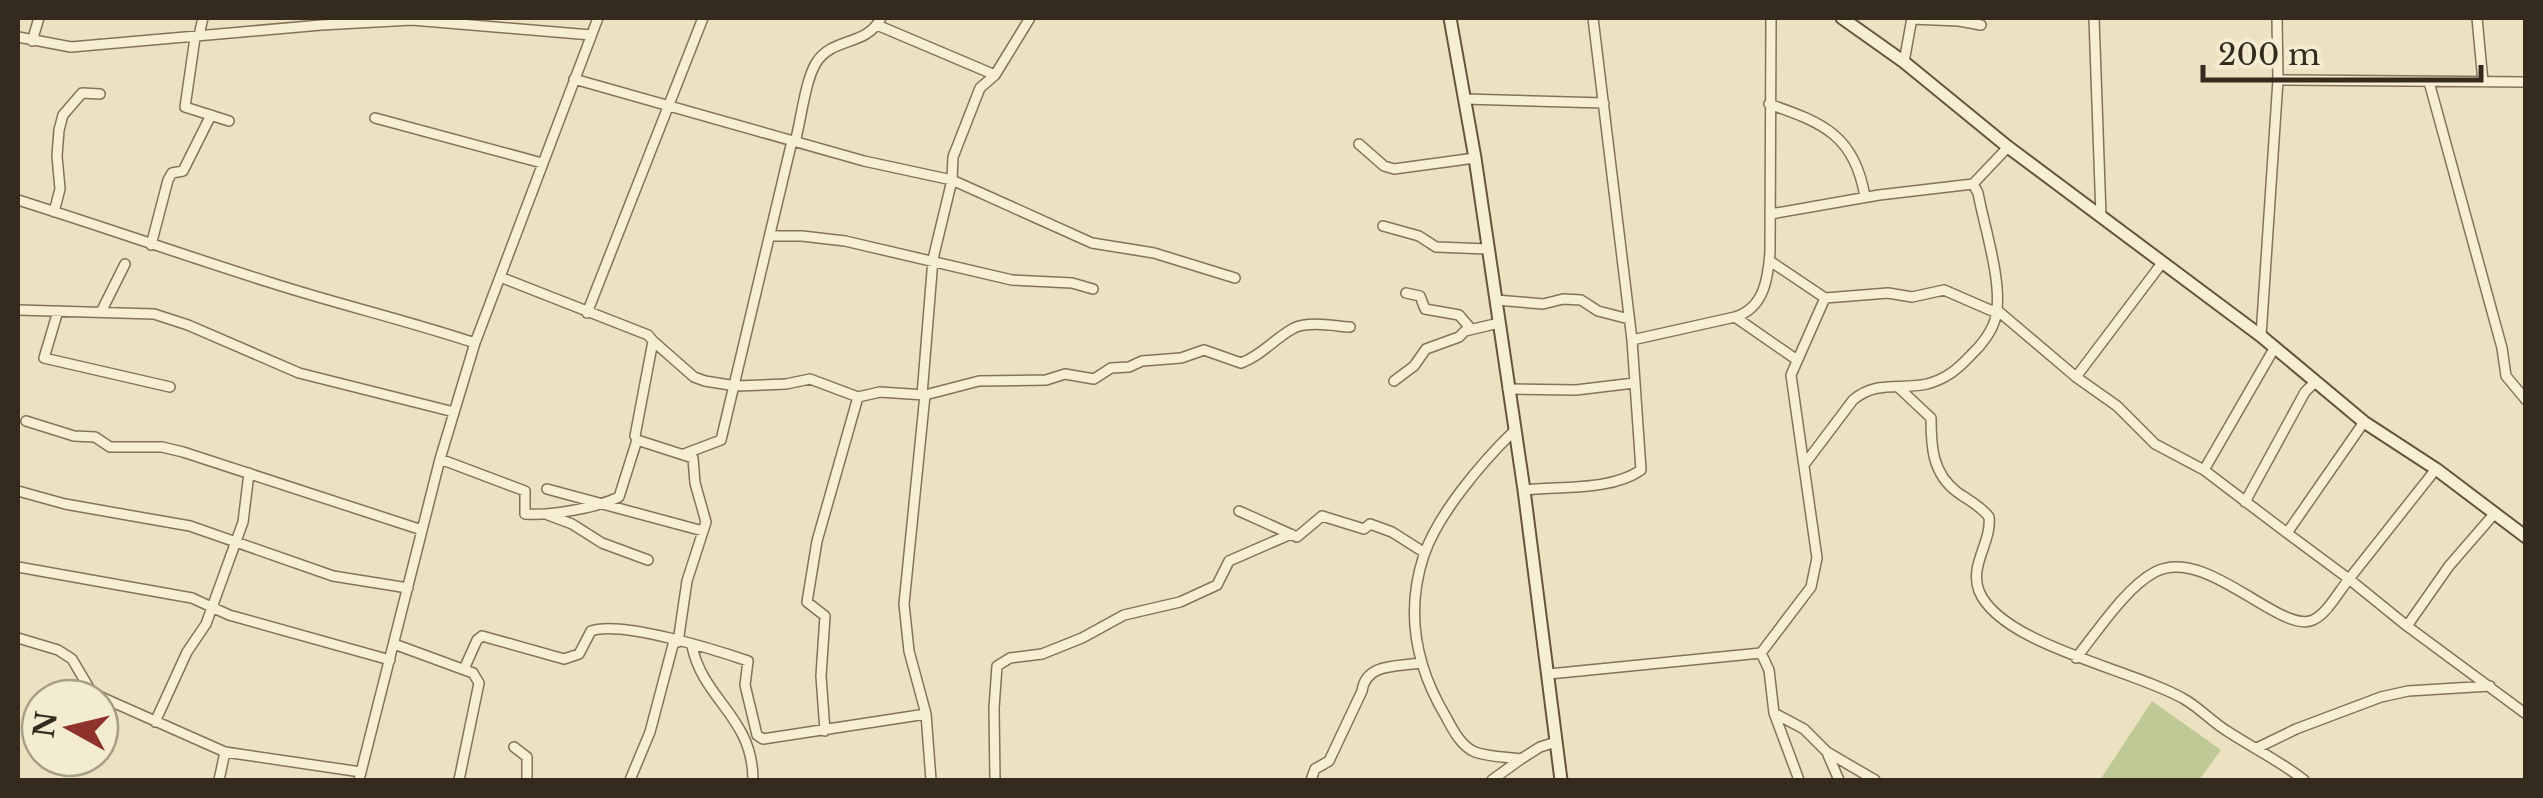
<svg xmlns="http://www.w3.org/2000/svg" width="2543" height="798" font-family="'Libre Baskerville',serif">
<rect width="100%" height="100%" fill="#ece2c1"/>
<path fill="#bfc995" d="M2152 701 2221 750 2199 780H2100Z"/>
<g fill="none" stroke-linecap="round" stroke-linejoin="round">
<defs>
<path id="street" d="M1030 18 995 75 980 88 953 157 952 180 1092 243 1154 253 1235 278
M2094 18 2101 216
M2477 18 2483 82
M1912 19 1959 21 1981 25
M877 25 995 75
M199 35 203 18
M18 37 71 47 321 25 412 20 591 35
M195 38 185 107 229 121
M32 41 39 18
M1904 62 1912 18
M574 79 864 161 952 180 933 259 922 395
M2278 80 2526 82
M2429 82 2502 348 2506 376 2526 400
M1464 99 1604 103
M1769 104C1824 123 1855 136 1865 197
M375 118 542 163
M795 142C801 121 805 81 816 63 833 36 866 47 881 18
M1359 144 1384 166 1394 169 1475 158
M18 200C104 227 189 257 275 284 341 305 409 321 475 343
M54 212 60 189 57 156 59 130 63 115 82 93 100 94
M1771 214 1879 195 1973 184 2008 147
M1383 226 1419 236 1436 247 1488 249
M771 236H802L845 241 1012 280 1072 283 1093 289
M151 245 168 180 172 173 183 171 211 115
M500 277 648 335 653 341 635 436 637 440 693 458 695 483 706 522 687 581 678 642
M1406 293 1420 296 1425 309 1459 315 1471 329
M1825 298 1888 293 1912 297 1944 290 1997 313
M1496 300 1543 304 1563 299 1581 300 1598 311 1629 319
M18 310 154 314 188 325 299 373 454 412
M1997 310 2076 377 2117 406 2155 444 2204 470 2287 533 2364 422
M58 311 44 358 170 387
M101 312 125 264
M587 313 703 18
M1735 317 1797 360
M2261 336 2278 80 2277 18
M1632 340 1735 317C1764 308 1768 279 1770 252L1771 18
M653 341 694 377 705 381 736 386 786 384 810 379 858 397 880 392 925 395 979 381 1046 380 1065 374 1094 379 1111 368 1129 367 1142 361 1181 358 1204 350 1241 363C1261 356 1275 338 1294 328 1310 321 1334 326 1350 327
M2076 377 2162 263
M1394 381 1414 366 1426 349 1459 337 1465 331 1499 323
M1898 387 1931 418C1931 446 1932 473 1957 492 1968 500 1981 506 1989 517 1992 542 1969 565 1979 591 2001 645 2135 670 2184 699 2200 708 2212 722 2227 731 2253 748 2280 761 2304 780
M1508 389 1576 390 1634 383
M925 395 904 604 909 651 926 714 931 780
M26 421 74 436 95 437 110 447H162L183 452 422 530
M1514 431C1482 462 1438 514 1424 555 1405 612 1416 667 1446 717 1453 730 1461 746 1475 752 1488 757 1507 757 1521 759L1540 747 1556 742
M684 454 721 440 792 141
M440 459 525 491V514C550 516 596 508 619 497L637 440
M1804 465 1853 400C1877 380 1899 390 1927 384 1946 379 1958 369 1971 355 1982 345 1993 330 1996 316 2003 283 1984 226 1978 193L1973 184
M2204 470 2275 347
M547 489 703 531
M1524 490C1560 486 1611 491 1641 470L1632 340 1593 18
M18 491 65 504 190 526 333 576 408 588
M2245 502 2305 392 2315 382
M1239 511 1297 537 1322 516 1364 529 1370 524 1392 532 1425 553
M548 515 572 524 602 543 648 560
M2287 533 2349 579 2436 469
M18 567 192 598 229 615 390 660
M2407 626 2526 714
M18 638 58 650 72 659 92 693 225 752 361 772
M394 644 473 673 479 683 459 780
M692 646C703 700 753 717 753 780
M1761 653 1769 670 1774 713 1804 729 1827 752 1875 780
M2076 658C2097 632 2126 587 2155 572 2206 545 2280 635 2313 620 2327 614 2339 591 2349 579L2407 626 2449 566 2495 513
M464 669 477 640 482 636 564 659 579 654 591 631C620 620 716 650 748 661L745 685 757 735 763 739 926 714
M1549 674 1761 653 1811 587 1817 558 1791 375 1825 298 1770 261
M1774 713 1799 780
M155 722 187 652 206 624 243 522 249 473
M825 731 821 676 825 616 807 602 817 541 858 397
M514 747 527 757V780
M2257 748 2296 729 2381 697 2408 691 2490 686
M1828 755 1839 780
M219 780 225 752
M359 780 440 459 475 343 598 18
M630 780 650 732 674 641
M995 780 994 708 997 666 1010 658 1042 654 1082 638 1124 615 1180 602 1217 585 1229 561 1291 534
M1311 780 1315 769 1329 761 1362 691C1366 663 1396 667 1420 663
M1492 780 1521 759"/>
<path id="secondary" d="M1450 18 1475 158 1524 490 1561 780
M1842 18 1904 62 2008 147 2261 336 2364 422 2436 469 2526 537"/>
</defs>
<use href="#street" stroke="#847359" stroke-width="12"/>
<use href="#secondary" stroke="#66543d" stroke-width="15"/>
<use href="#street" stroke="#f7efd3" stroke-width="9"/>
<use href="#secondary" stroke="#f7efd3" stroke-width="11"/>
</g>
<rect width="2543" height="798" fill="none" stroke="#342a1d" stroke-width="40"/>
<g transform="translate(70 728) rotate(278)"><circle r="48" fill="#f3ecd0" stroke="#a79e88" stroke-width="2.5"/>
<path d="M0-8L18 38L0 25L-18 38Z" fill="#90322c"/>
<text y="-15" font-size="28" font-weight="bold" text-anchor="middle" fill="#342a1d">N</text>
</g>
<path d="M2203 65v15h278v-15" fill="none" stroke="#342a1d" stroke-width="5"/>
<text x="2218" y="65" font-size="30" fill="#342a1d" stroke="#f3ecd0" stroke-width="8" paint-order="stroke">200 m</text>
</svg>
